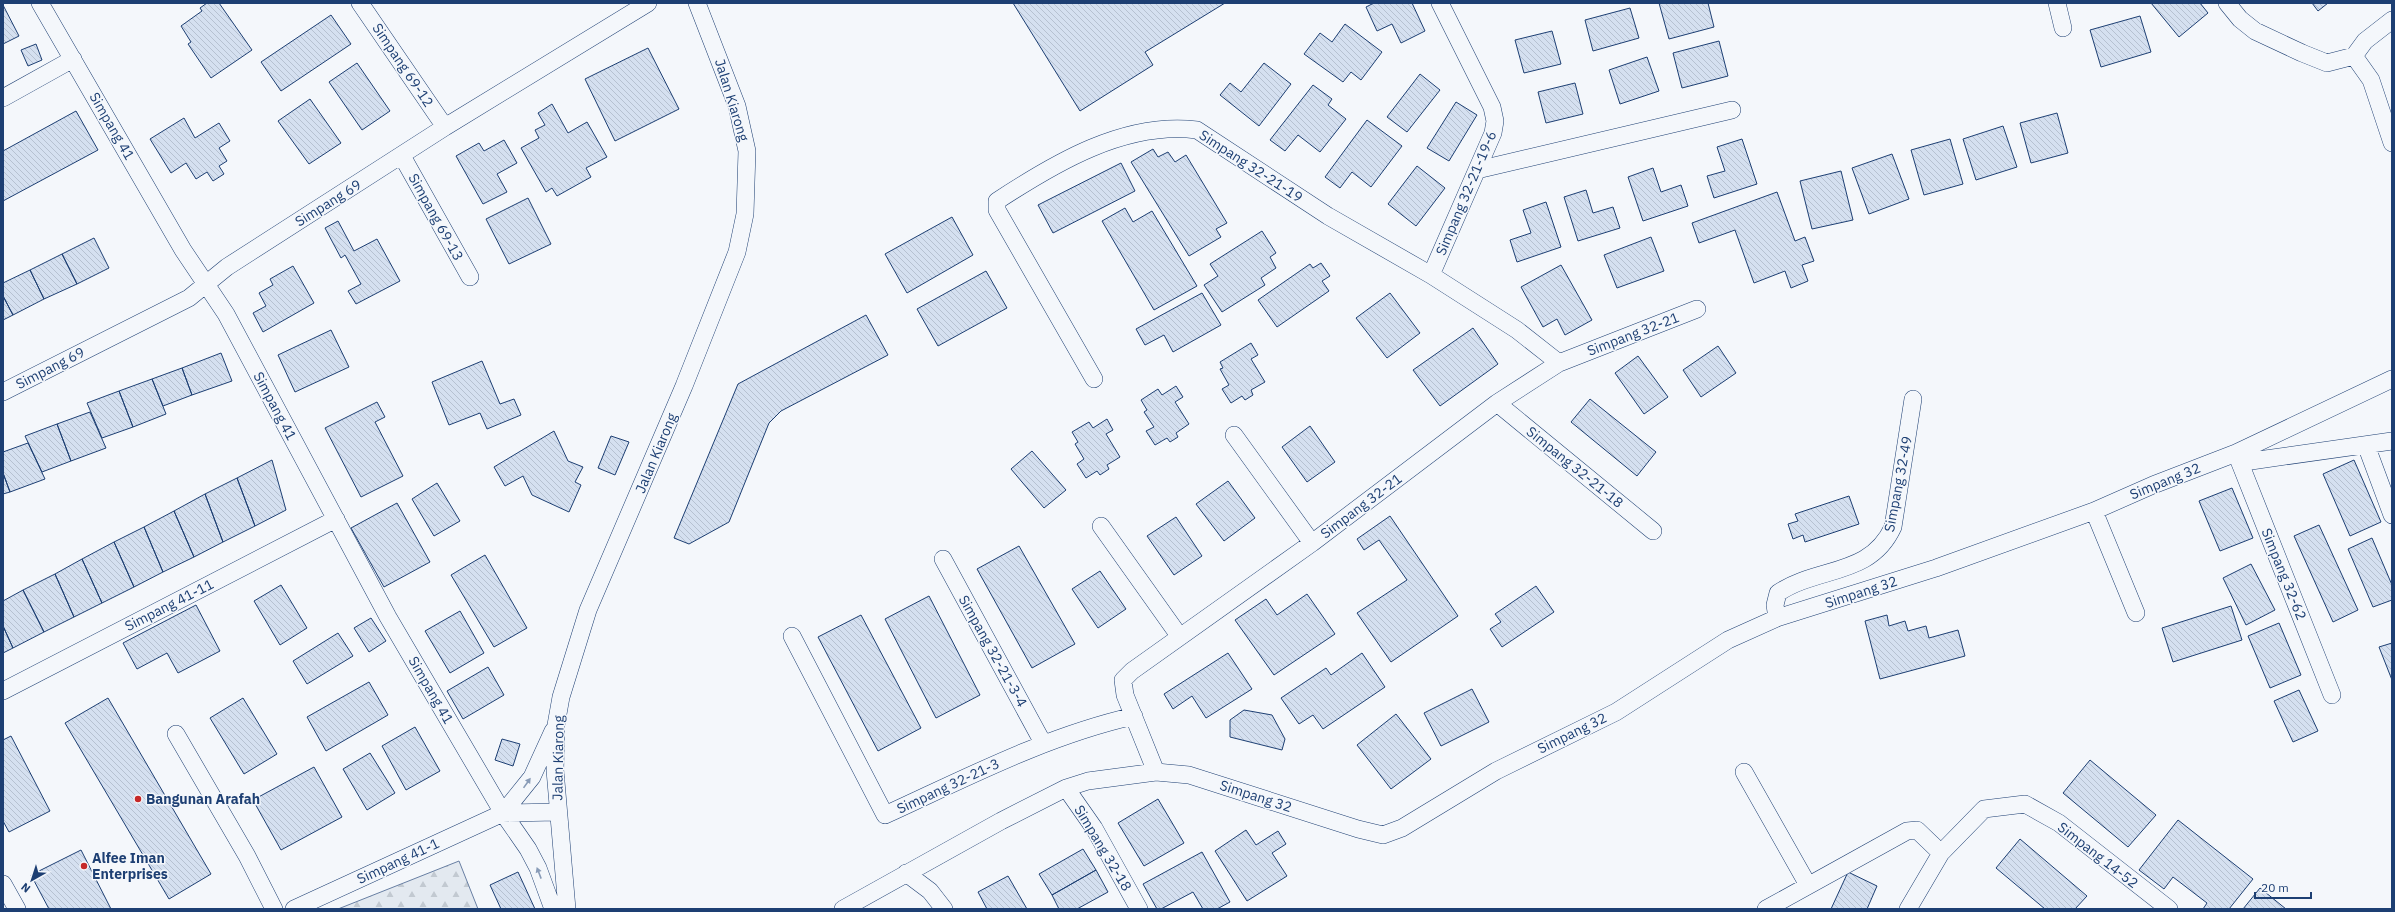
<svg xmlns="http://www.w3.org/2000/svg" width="2395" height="912" font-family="'IBM Plex Sans',sans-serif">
<defs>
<pattern id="forest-firs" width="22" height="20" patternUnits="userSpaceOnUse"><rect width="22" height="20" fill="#e3e9f0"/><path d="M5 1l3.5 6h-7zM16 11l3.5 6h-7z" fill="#c2c9d1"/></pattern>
<pattern id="building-back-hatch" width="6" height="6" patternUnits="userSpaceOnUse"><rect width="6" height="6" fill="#d5e0f0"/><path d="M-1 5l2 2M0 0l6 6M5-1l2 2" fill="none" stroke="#b6c1d1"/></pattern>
</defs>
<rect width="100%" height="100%" fill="#f4f7fb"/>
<path fill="url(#forest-firs)" stroke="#687fa3" d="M459 861 478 909H338Z"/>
<path fill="url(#building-back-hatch)" stroke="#1d3f73" d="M207 3H219L252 50 211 78 188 44 191 42 181 26 202 11 200 8Z
M1013 3H1225L1145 52 1153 65 1080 111Z
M1374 3H1412L1425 31 1401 43 1392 24 1377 31 1366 7Z
M1659 3H1708L1714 27 1669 39Z
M2151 3H2200L2208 13 2179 37Z
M2312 3H2328L2318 11Z
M3 5 19 36 3 44Z
M1630 8 1639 38 1593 51 1585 20Z
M331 15 351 44 281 91 261 62Z
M2140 16 2151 52 2101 67 2090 30Z
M1345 24 1382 52 1361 80 1351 72 1343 82 1304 54 1320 33 1332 42Z
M1552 31 1561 64 1524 73 1515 40Z
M1719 41 1728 76 1682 88 1673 53Z
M36 44 42 60 28 66 21 50Z
M648 48 679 109 615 141 585 79Z
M1647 57 1659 91 1620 104 1609 70Z
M357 63 390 111 362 130 329 82Z
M1264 63 1291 84 1259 126 1220 95 1230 83 1241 92Z
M1420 74 1440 90 1407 132 1387 117Z
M1575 83 1583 114 1546 123 1538 92Z
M1313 85 1332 99 1328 105 1346 119 1320 152 1298 135 1285 151 1270 140Z
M310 99 341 143 309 164 278 121Z
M1456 102 1477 115 1449 161 1427 148Z
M552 104 568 133 587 122 607 157 586 168 591 177 557 196 552 188 546 192 521 148 539 138 535 130 545 125 538 113Z
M76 111 98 150 3 201V151Z
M2057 113 2068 153 2031 163 2020 123Z
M184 118 195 138 219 123 230 141 219 148 227 161 219 166 224 174 213 181 207 172 196 179 186 163 171 173 150 139Z
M1367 120 1402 146 1371 187 1352 172 1340 188 1325 177Z
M2003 126 2017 167 1976 180 1963 139Z
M1742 139 1757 184 1714 198 1707 176 1725 171 1717 147Z
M1950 139 1963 184 1924 195 1911 150Z
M504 140 517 163 497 174 507 192 483 204 456 156 479 143 484 151Z
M1153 149 1158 157 1168 152 1175 162 1186 155 1227 223 1216 229 1221 237 1189 256 1131 162Z
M1892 154 1909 199 1869 214 1852 168Z
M1121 163 1135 191 1053 233 1038 205Z
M1417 166 1445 188 1416 226 1388 204Z
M1653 168 1661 192 1681 185 1688 206 1643 221 1628 177Z
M1841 171 1853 220 1812 229 1800 181Z
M1586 190 1593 213 1613 207 1620 228 1578 241 1564 197Z
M1777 192 1795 241 1805 237 1814 261 1802 265 1808 281 1791 288 1785 271 1754 283 1735 230 1699 243 1692 223Z
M528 198 551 244 509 264 486 219Z
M1546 202 1561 247 1517 262 1510 240 1531 233 1523 210Z
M1125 208 1133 222 1152 211 1197 286 1154 310 1102 221Z
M952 217 973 255 907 293 885 254Z
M338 221 354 251 377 239 400 281 356 304 348 291 361 284 345 255 341 258 325 228Z
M1262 231 1276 253 1270 257 1276 268 1261 278 1265 285 1222 312 1204 285 1218 276 1210 264Z
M1651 237 1664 271 1617 288 1604 255Z
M94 238 109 268 77 284 62 254Z
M62 254 77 284 44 299 30 270Z
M1321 263 1330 276 1322 281 1329 291 1277 327 1258 300 1310 264 1313 268Z
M1561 265 1592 320 1565 335 1557 319 1543 327 1521 287Z
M293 266 314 303 263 332 253 313 266 306 259 293 273 285 270 279Z
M30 270 44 299 13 315 3 296V283Z
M986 271 1007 308 938 346 917 309Z
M1202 293 1221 325 1173 352 1164 335 1145 345 1136 329Z
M1390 293 1420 333 1387 358 1356 318Z
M3 296 13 315 3 320Z
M866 315 888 355 781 411 769 423 729 522 689 544 674 538 738 384Z
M1473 328 1498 364 1440 406 1413 370Z
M331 330 349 367 295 392 278 355Z
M1251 343 1258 355 1251 359 1265 382 1251 390 1253 395 1245 400 1242 396 1231 403 1222 389 1229 385 1220 369 1223 368 1220 362Z
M1718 346 1736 373 1701 397 1683 370Z
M221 353 232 381 192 395 182 368Z
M1638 356 1668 397 1644 414 1615 373Z
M482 361 500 404 514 399 521 415 487 429 480 413 449 425 432 382Z
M182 368 192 395 163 406 152 379Z
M152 379 166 414 133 427 119 391Z
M1176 386 1183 397 1175 402 1189 424 1176 433 1178 437 1170 442 1167 438 1155 445 1146 431 1154 427 1144 412 1147 410 1141 400 1158 389 1162 395Z
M119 391 133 427 102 438 87 403Z
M1590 399 1656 452 1637 476 1571 422Z
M377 402 385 417 375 422 403 476 361 497 325 428Z
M90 412 106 448 71 461 57 424Z
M1107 419 1113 430 1106 434 1120 457 1107 465 1109 469 1100 475 1097 471 1086 478 1077 464 1084 459 1075 444 1078 442 1072 432 1089 422 1093 428Z
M57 424 71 461 42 472 25 436Z
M1310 426 1335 462 1307 482 1282 447Z
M554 431 568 461 583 467 575 482 581 485 569 512 532 495 523 476 505 486 494 467Z
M611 436 629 442 615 475 598 468Z
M28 443 45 479 10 492 3 473V452Z
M1032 451 1066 490 1044 508 1011 469Z
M272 460 286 510 255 526 237 478Z
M2354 460 2381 522 2350 536 2323 474Z
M3 473 10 492 3 494Z
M237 478 255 526 223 542 205 494Z
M1228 481 1255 518 1224 541 1196 504Z
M437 483 460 521 434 536 412 499Z
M2232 488 2253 538 2220 551 2199 501Z
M205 494 223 542 194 557 174 511Z
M1849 496 1859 524 1805 542 1803 535 1793 539 1788 524 1798 521 1795 514Z
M397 503 430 562 384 587 351 528Z
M174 511 194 557 163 572 144 527Z
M1390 516 1458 616 1391 662 1357 613 1407 580 1379 540 1364 550 1357 539Z
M1176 517 1202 556 1174 575 1147 536Z
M2319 525 2358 610 2333 622 2294 536Z
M144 527 163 572 134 587 114 542Z
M2372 538 2392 585V600L2373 607 2348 549Z
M114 542 134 587 102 603 82 559Z
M1019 546 1075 644 1032 668 977 569Z
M485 555 527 628 494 647 451 575Z
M82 559 102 603 74 617 55 574Z
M2251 564 2275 610 2246 625 2223 578Z
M1100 571 1126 609 1098 628 1072 589Z
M55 574 74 617 44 632 23 590Z
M281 585 307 628 280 645 254 601Z
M1536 586 1554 612 1502 647 1490 629 1501 622 1495 614Z
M23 590 44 632 13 648 3 626V601Z
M1307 594 1335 634 1274 675 1235 620 1266 599 1277 615Z
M929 596 980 695 936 718 885 619Z
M196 605 220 651 178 673 167 653 137 669 123 643Z
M2231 606 2242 640 2173 662 2162 628Z
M460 611 484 653 450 673 425 631Z
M861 615 921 728 878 751 818 637Z
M1887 615 1889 626 1905 621 1908 631 1926 626 1929 638 1958 630 1965 656 1880 679 1865 621Z
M371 618 386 641 369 652 354 628Z
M2279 623 2301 675 2270 688 2248 636Z
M3 626 13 648 3 653Z
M338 633 353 656 307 684 293 661Z
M2392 643V680L2379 647Z
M1228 653 1252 689 1206 718 1192 696 1173 709 1164 694Z
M1362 653 1385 687 1323 729 1313 715 1299 724 1281 698 1326 668 1331 675Z
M488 667 504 695 463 719 447 691Z
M369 682 388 715 326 751 307 717Z
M1472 689 1489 722 1441 746 1424 713Z
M2299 690 2318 731 2293 742 2274 701Z
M108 698 211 874 169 899 65 723Z
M243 698 277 754 244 774 210 718Z
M1244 710 1272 715 1285 739 1282 750 1230 737V720Z
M1396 714 1431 759 1391 789 1357 745Z
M415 727 440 771 406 790 382 746Z
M11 736 50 811 9 832 3 821V740Z
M502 739 520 744 513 766 495 760Z
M370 753 395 793 367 810 343 769Z
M2090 760 2156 815 2128 847 2063 793Z
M314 767 342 817 281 850 253 800Z
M1158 799 1184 843 1144 866 1118 823Z
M2178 820 2253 879 2229 909H2203L2207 903 2173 877 2164 889 2139 870Z
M1246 830 1256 845 1278 831 1286 844 1272 853 1287 876 1247 901 1215 851Z
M2020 839 2087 896 2075 909H2045L1996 868Z
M1083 849 1096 870 1052 895 1039 874Z
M81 850 111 909H49L31 875Z
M1202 852 1230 902 1217 909H1203L1193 892 1161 909H1157L1143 884Z
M1096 870 1108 892 1077 909H1059L1052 895Z
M518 872 535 909H501L490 885Z
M1848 872 1877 886 1867 909H1831Z
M1008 876 1027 909H987L978 892Z
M2260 888 2286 909H2243Z"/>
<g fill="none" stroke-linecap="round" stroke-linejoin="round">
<defs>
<path id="minor" d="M40 3 183 250 226 314 388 617 503 813 528 849 538 868 553 909
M360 3 445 127
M2057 3 2063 28
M2227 3 2240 19 2255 31 2302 53 2327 63 2354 56 2371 80 2392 143
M2354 56 2365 41 2392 20
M3 98 73 59
M402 156 470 277
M1477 170 1732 110
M1431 275 1493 133 1495 121 1492 107 1440 3
M1094 379 997 210V201C1055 163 1125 121 1197 130L1328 216 1431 275 1517 330 1559 363
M3 392 189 298 227 267 445 127 648 3
M1497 403 1653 531
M1234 435 1312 543
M2366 445 2392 515
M2236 453 2332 695
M2236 453 2251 461 2392 441
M2094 511 2136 613
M1101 526 1180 637
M943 559 1043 743
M1777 618 1775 605 1778 593C1818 566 1870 577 1893 527L1913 399
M792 636 885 815C966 778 1046 736 1134 716
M3 691 336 519
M176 734 247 856 274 909
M1156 772 1125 695 1123 680 1132 671 1312 543 1497 403 1559 363 1697 309
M1744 772 1808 885
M1066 788 1094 828 1139 909
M503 813 532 777 553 731
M906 873 930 891 944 909
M3 884 17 909
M294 909 503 813 557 812
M567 909 555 770 556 725 561 697 588 610 684 386 737 252 745 214 747 151 737 106 697 3
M843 909 1001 821 1066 788 1088 781 1156 772 1189 775 1358 829 1383 835 1402 828 1496 771 1616 712 1728 640 1777 618 1936 568 2094 511 2153 485 2236 453 2392 379
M1766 909 1907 831 1917 830 1941 853
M1908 909 1941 853 1984 809 2025 804 2059 823 2169 909"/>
</defs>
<use href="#minor" stroke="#1d3f73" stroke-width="18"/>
<use href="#minor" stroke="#f4f7fb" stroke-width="17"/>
</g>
<defs><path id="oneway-solid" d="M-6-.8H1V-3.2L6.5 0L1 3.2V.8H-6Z"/></defs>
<g fill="#889bb7">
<use href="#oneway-solid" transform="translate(527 783) rotate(-55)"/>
<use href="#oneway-solid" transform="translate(539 873) rotate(-111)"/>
</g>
<g fill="#c62828" stroke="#f4f7fb" stroke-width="1.5">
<circle cx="138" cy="799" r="4"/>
<circle cx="84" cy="866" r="4"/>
</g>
<g text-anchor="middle" stroke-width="3" stroke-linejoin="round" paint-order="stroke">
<g font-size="14" fill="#1d3f73" stroke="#f4f7fb">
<text transform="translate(403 65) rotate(56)" y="5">Simpang 69-12</text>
<text transform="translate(732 100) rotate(73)" y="5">Jalan Kiarong</text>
<text transform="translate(112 126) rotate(60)" y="5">Simpang 41</text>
<text transform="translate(1251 166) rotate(33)" y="5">Simpang 32-21-19</text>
<text transform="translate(1466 193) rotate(-67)" y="5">Simpang 32-21-19-6</text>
<text transform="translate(328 203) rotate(-32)" y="5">Simpang 69</text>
<text transform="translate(436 217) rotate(61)" y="5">Simpang 69-13</text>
<text transform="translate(1633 334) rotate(-21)" y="5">Simpang 32-21</text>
<text transform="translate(50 368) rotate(-27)" y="5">Simpang 69</text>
<text transform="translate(275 406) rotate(62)" y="5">Simpang 41</text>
<text transform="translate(656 453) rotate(-67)" y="5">Jalan Kiarong</text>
<text transform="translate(1575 467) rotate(39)" y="5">Simpang 32-21-18</text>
<text transform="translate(2165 481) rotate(-22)" y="5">Simpang 32</text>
<text transform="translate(1898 484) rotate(-79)" y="5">Simpang 32-49</text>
<text transform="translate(1361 506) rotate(-37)" y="5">Simpang 32-21</text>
<text transform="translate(2284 574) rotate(68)" y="5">Simpang 32-62</text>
<text transform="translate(1861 592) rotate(-18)" y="5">Simpang 32</text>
<text transform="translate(169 605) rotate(-27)" y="5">Simpang 41-11</text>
<text transform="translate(993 651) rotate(61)" y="5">Simpang 32-21-3-4</text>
<text transform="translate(431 690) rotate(60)" y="5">Simpang 41</text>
<text transform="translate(1572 733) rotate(-26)" y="5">Simpang 32</text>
<text transform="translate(558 758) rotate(-89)" y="5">Jalan Kiarong</text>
<text transform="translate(948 786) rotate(-25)" y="5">Simpang 32-21-3</text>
<text transform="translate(1256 796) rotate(18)" y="5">Simpang 32</text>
<text transform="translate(1103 848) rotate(59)" y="5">Simpang 32-18</text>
<text transform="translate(2098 855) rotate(38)" y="5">Simpang 14-52</text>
<text transform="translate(398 861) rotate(-25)" y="5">Simpang 41-1</text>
</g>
<g font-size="14" font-weight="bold" fill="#1d3f73" stroke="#f4f7fb" text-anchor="start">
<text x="146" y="804">Bangunan Arafah</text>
<text x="92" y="863">Alfee Iman<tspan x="92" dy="16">Enterprises</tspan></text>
</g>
</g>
<rect width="2395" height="912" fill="none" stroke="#1d3f73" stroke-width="8"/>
<g transform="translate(32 880) rotate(219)" stroke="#f4f7fb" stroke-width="3" paint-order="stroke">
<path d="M0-3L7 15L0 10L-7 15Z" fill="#1d3f73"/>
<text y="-6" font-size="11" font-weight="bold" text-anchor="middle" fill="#1d3f73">N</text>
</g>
<path d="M2255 892v6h56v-6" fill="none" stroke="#1d3f73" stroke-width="2"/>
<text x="2261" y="892" font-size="12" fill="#1d3f73" stroke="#f4f7fb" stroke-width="3" paint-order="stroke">20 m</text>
</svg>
